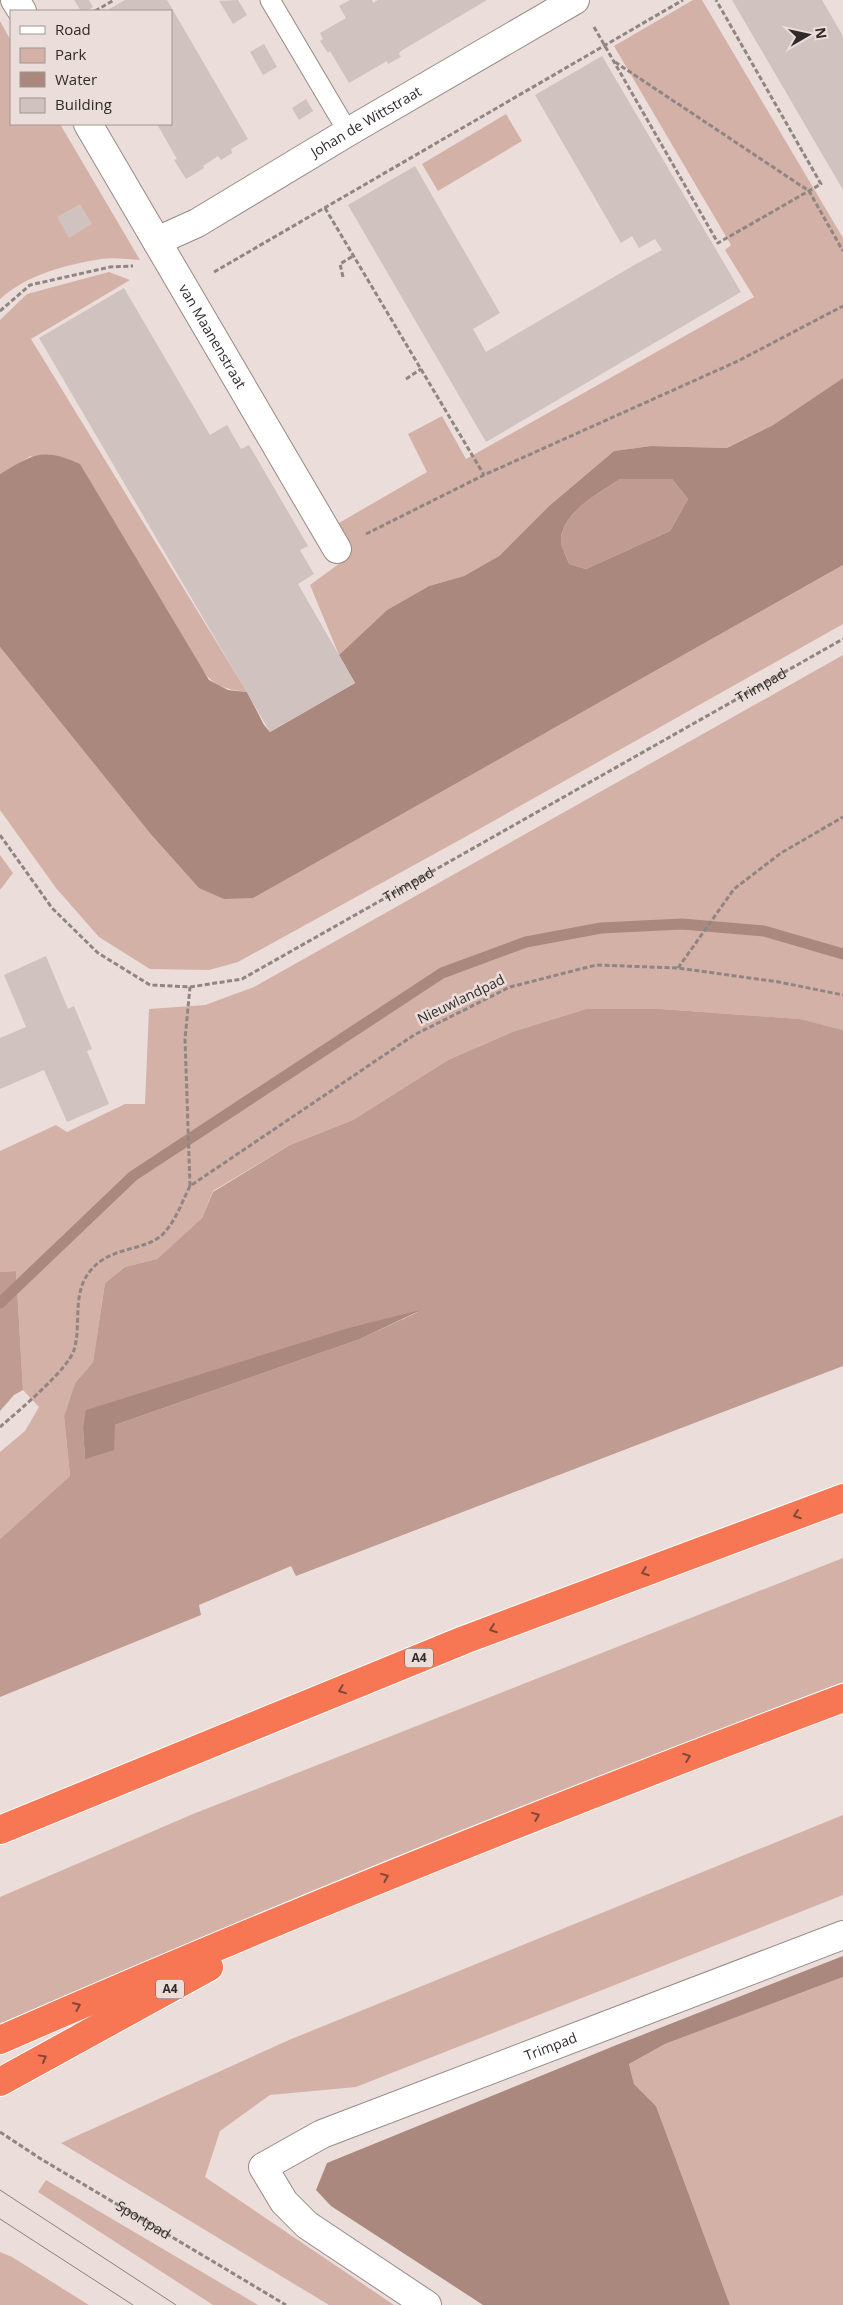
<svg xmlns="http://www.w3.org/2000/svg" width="843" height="2305" font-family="'Open Sans',sans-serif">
<rect width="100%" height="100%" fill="#ebddd9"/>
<path fill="#d4b1a7" d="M693 0H702L843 238V378L773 425 727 448 651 446 614 451 549 506 499 556 464 576 429 586 387 610 339 655 310 585 347 558 332 527 427 472 408 434 442 416 466 459 754 297 725 250 731 245 614 46Z
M0 21 11 41V124H60L140 260C127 259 113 257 101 259 65 265 26 275 0 299Z
M506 114 522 141 438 191 422 164Z
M109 272 130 280 31 339 247 692C214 688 210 682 193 656L31 456 0 474V320L27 294Z
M843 565V624L465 837 238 962 209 970 150 969 99 937 56 888 0 810V647L149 832 547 732Z
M843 655V1030L799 1019 661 1009H586L512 1032 448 1060 353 1120 290 1145 213 1191 202 1218 157 1259 125 1267 105 1283 93 1362 75 1383 64 1416 70 1476 0 1539V1452L25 1431 39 1407 23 1390 16 1271 0 1272V1151L56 1125 67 1132 125 1104H145L149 1009 205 1005 254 987Z
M0 855 13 873 0 890Z
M843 1558V1682L116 1975 0 2025V1897L193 1814Z
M843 1815V1895L356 2087 270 2095 220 2131 205 2177 394 2305H329L61 2143 289 2040Z
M843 1977V2305H730L656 2106 634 2084 629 2064 665 2044Z
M46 2180 258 2305H213L38 2192Z
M0 2252 12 2257 89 2305H0Z"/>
<path fill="#bf9b91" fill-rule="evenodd" d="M620 479H672L688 499 670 531 586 569 569 564C567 557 560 546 561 538 564 511 599 493 620 479Z
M586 1009H661L800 1019 843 1030V1366L296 1576 291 1566 199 1605 201 1615 0 1697V1539L70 1476 64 1416 75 1383 93 1362 105 1283 125 1267 157 1259 202 1218 213 1192 290 1145 353 1120 448 1060 512 1032ZM418 1312 360 1339 115 1425 85 1458 83 1428 355 1326Z
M16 1271 23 1390 14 1395 0 1411V1272Z"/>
<path fill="#ab887e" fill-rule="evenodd" d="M843 378V565L253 898 224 899 199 888 149 832 0 647V474C33 454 43 447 80 464L209 680 228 690 247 692 264 725 270 732 355 683 339 655 387 610 429 586 464 576 499 556 549 506 614 451 651 446 727 448 773 425ZM620 479H672L688 499 670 531 586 569 569 564C567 557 560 546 561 538 564 511 599 493 620 479Z
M421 1310 360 1339 115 1425 114 1450 85 1459 83 1428 86 1410 355 1326Z
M843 1956V1977L665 2044 629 2064 634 2084 656 2106 730 2305H483L331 2206 316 2190 327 2163 614 2046Z"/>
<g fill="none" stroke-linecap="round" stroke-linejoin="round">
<path stroke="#ab887e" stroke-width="11" d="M0 1303 133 1176 442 973 526 942 601 928 682 924 764 931 843 954"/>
</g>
<path fill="#d0c2bf" d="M74 0H89L93 7 86 11H81Z
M125 0H167L248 139 231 149 232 153 221 160 218 156 203 166 204 168 186 179 174 160 177 159 157 124H171V11H106Z
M238 0 247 15 233 24 219 1Z
M350 0H372L373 3 378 0H487L401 51 399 54 401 57 388 64 387 61 349 83 330 51 328 53 320 41 323 39 320 33 346 18 339 6Z
M732 0H822L843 36V190Z
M264 44 277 67 263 75 250 52Z
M602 56 741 292 486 442 348 205 415 166 500 313 473 329 486 352 636 264 662 250 655 239 639 248 632 236 621 243 535 95Z
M306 99 313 111 299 120 292 108Z
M80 204 92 224 69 238 57 217Z
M124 288 210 435 227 425 241 449 249 445 308 546 300 550 314 574 298 584 355 683 270 732 39 338Z
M46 956 68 1009 74 1006 92 1049 87 1051 109 1104 67 1122 44 1070 0 1089V1038L26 1027 4 975Z"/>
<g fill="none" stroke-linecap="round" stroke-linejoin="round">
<defs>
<path id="service" d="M270 0 348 132"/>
<g id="minor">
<path d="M15 0 22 11"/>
<path id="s3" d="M88 124 337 549"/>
<path id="s4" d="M157 241 197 223 348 132 575 0"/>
<path id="s5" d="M427 2305 307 2225 284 2202 263 2167 322 2134 843 1935"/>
</g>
<path id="motorway" d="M0 1830 464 1640 843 1498
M0 2040C278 1918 559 1805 843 1698
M0 2082 209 1967"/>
</defs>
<use href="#service" stroke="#978a87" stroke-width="21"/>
<use href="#minor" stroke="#978a87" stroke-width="30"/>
<use href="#motorway" stroke="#fff" stroke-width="30"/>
<g stroke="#8f8683" stroke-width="3" stroke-dasharray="5 2.5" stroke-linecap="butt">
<path d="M95 11 114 0"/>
<path d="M594 27 718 243 821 184 716 0"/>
<path d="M615 62 809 191 843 251"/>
<path d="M325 208 484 475"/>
<path d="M214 272 683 0"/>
<path d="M343 277 340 264 353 256"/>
<path d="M0 311 30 285 110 267 133 266"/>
<path d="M406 379 421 369"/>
<path d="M366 534 484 475 738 361 843 306"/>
<path id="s1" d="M0 835 52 908 98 953 150 985 190 987 242 979 843 639"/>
<path d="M678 968 734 889 781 853 843 817"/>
<path d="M190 1186 185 1039 190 987"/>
<path d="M0 1427C18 1411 67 1371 74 1350 82 1324 71 1293 91 1270 112 1245 146 1252 164 1233 176 1220 182 1202 190 1186L414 1035 510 987 596 965 678 968 779 982 843 995"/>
<path id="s2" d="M0 2132 41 2159 286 2305"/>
</g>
<use href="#service" stroke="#fff" stroke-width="19"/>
<use href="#minor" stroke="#fff" stroke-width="28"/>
<use href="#motorway" stroke="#f77653" stroke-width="28"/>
<path stroke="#8a807e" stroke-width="1" d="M0 2190 176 2305
M0 2219 133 2305"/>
</g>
<defs><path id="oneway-chevron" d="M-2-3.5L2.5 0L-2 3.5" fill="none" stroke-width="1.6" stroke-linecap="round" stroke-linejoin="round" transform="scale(1.25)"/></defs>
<g stroke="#80493a">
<use href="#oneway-chevron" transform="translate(797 1515) rotate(160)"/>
<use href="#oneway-chevron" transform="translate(645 1572) rotate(160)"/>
<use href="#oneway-chevron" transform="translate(493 1629) rotate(160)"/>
<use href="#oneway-chevron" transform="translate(342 1690) rotate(158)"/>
<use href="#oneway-chevron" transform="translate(687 1757) rotate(-21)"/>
<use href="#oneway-chevron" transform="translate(536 1816) rotate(-22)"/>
<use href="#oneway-chevron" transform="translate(385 1877) rotate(-22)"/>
<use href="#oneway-chevron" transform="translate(77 2006) rotate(-24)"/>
<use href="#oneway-chevron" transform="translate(43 2058) rotate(-29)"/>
</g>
<g text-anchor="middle" stroke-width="5" stroke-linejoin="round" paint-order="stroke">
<g fill="#ebddd9" stroke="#68605e" stroke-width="1">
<rect x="405" y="1648.5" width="28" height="19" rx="4"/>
<rect x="156" y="1979.5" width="28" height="19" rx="4"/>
</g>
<g font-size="12" font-weight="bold" fill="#302b2a">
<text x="419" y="1662">A4</text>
<text x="170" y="1993">A4</text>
</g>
<g font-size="14" fill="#302b2a" stroke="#ebddd9">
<text dy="5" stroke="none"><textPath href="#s4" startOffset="241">Johan de Wittstraat</textPath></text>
<text dy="5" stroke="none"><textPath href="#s3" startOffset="246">van Maanenstraat</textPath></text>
<text dy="5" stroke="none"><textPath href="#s1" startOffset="904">Trimpad</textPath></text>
<text dy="5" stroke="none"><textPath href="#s1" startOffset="499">Trimpad</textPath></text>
<text transform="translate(461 999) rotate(-26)" y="5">Nieuwlandpad</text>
<text dy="5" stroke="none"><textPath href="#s5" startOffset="530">Trimpad</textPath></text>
<text dy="5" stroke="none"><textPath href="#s2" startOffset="168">Sportpad</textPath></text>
</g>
</g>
<rect x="10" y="10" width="162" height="115" fill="#ebddd9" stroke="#a09693"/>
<rect x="20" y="26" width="25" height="8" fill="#ffffff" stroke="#a09693"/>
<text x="55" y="35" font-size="15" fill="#302b2a">Road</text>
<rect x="20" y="48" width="25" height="15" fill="#d4b1a7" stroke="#a09693"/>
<text x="55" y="60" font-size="15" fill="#302b2a">Park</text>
<rect x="20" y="72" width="25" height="15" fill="#ab887e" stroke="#a09693"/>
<text x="55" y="85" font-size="15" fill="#302b2a">Water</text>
<rect x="20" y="98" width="25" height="15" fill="#d0c2bf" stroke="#a09693"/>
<text x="55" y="110" font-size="15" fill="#302b2a">Building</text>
<g transform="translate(808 35) rotate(81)" stroke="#ebddd9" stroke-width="4" paint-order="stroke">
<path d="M0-4L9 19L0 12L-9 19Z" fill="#302b2a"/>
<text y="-8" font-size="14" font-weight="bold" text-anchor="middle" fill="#302b2a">N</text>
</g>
</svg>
